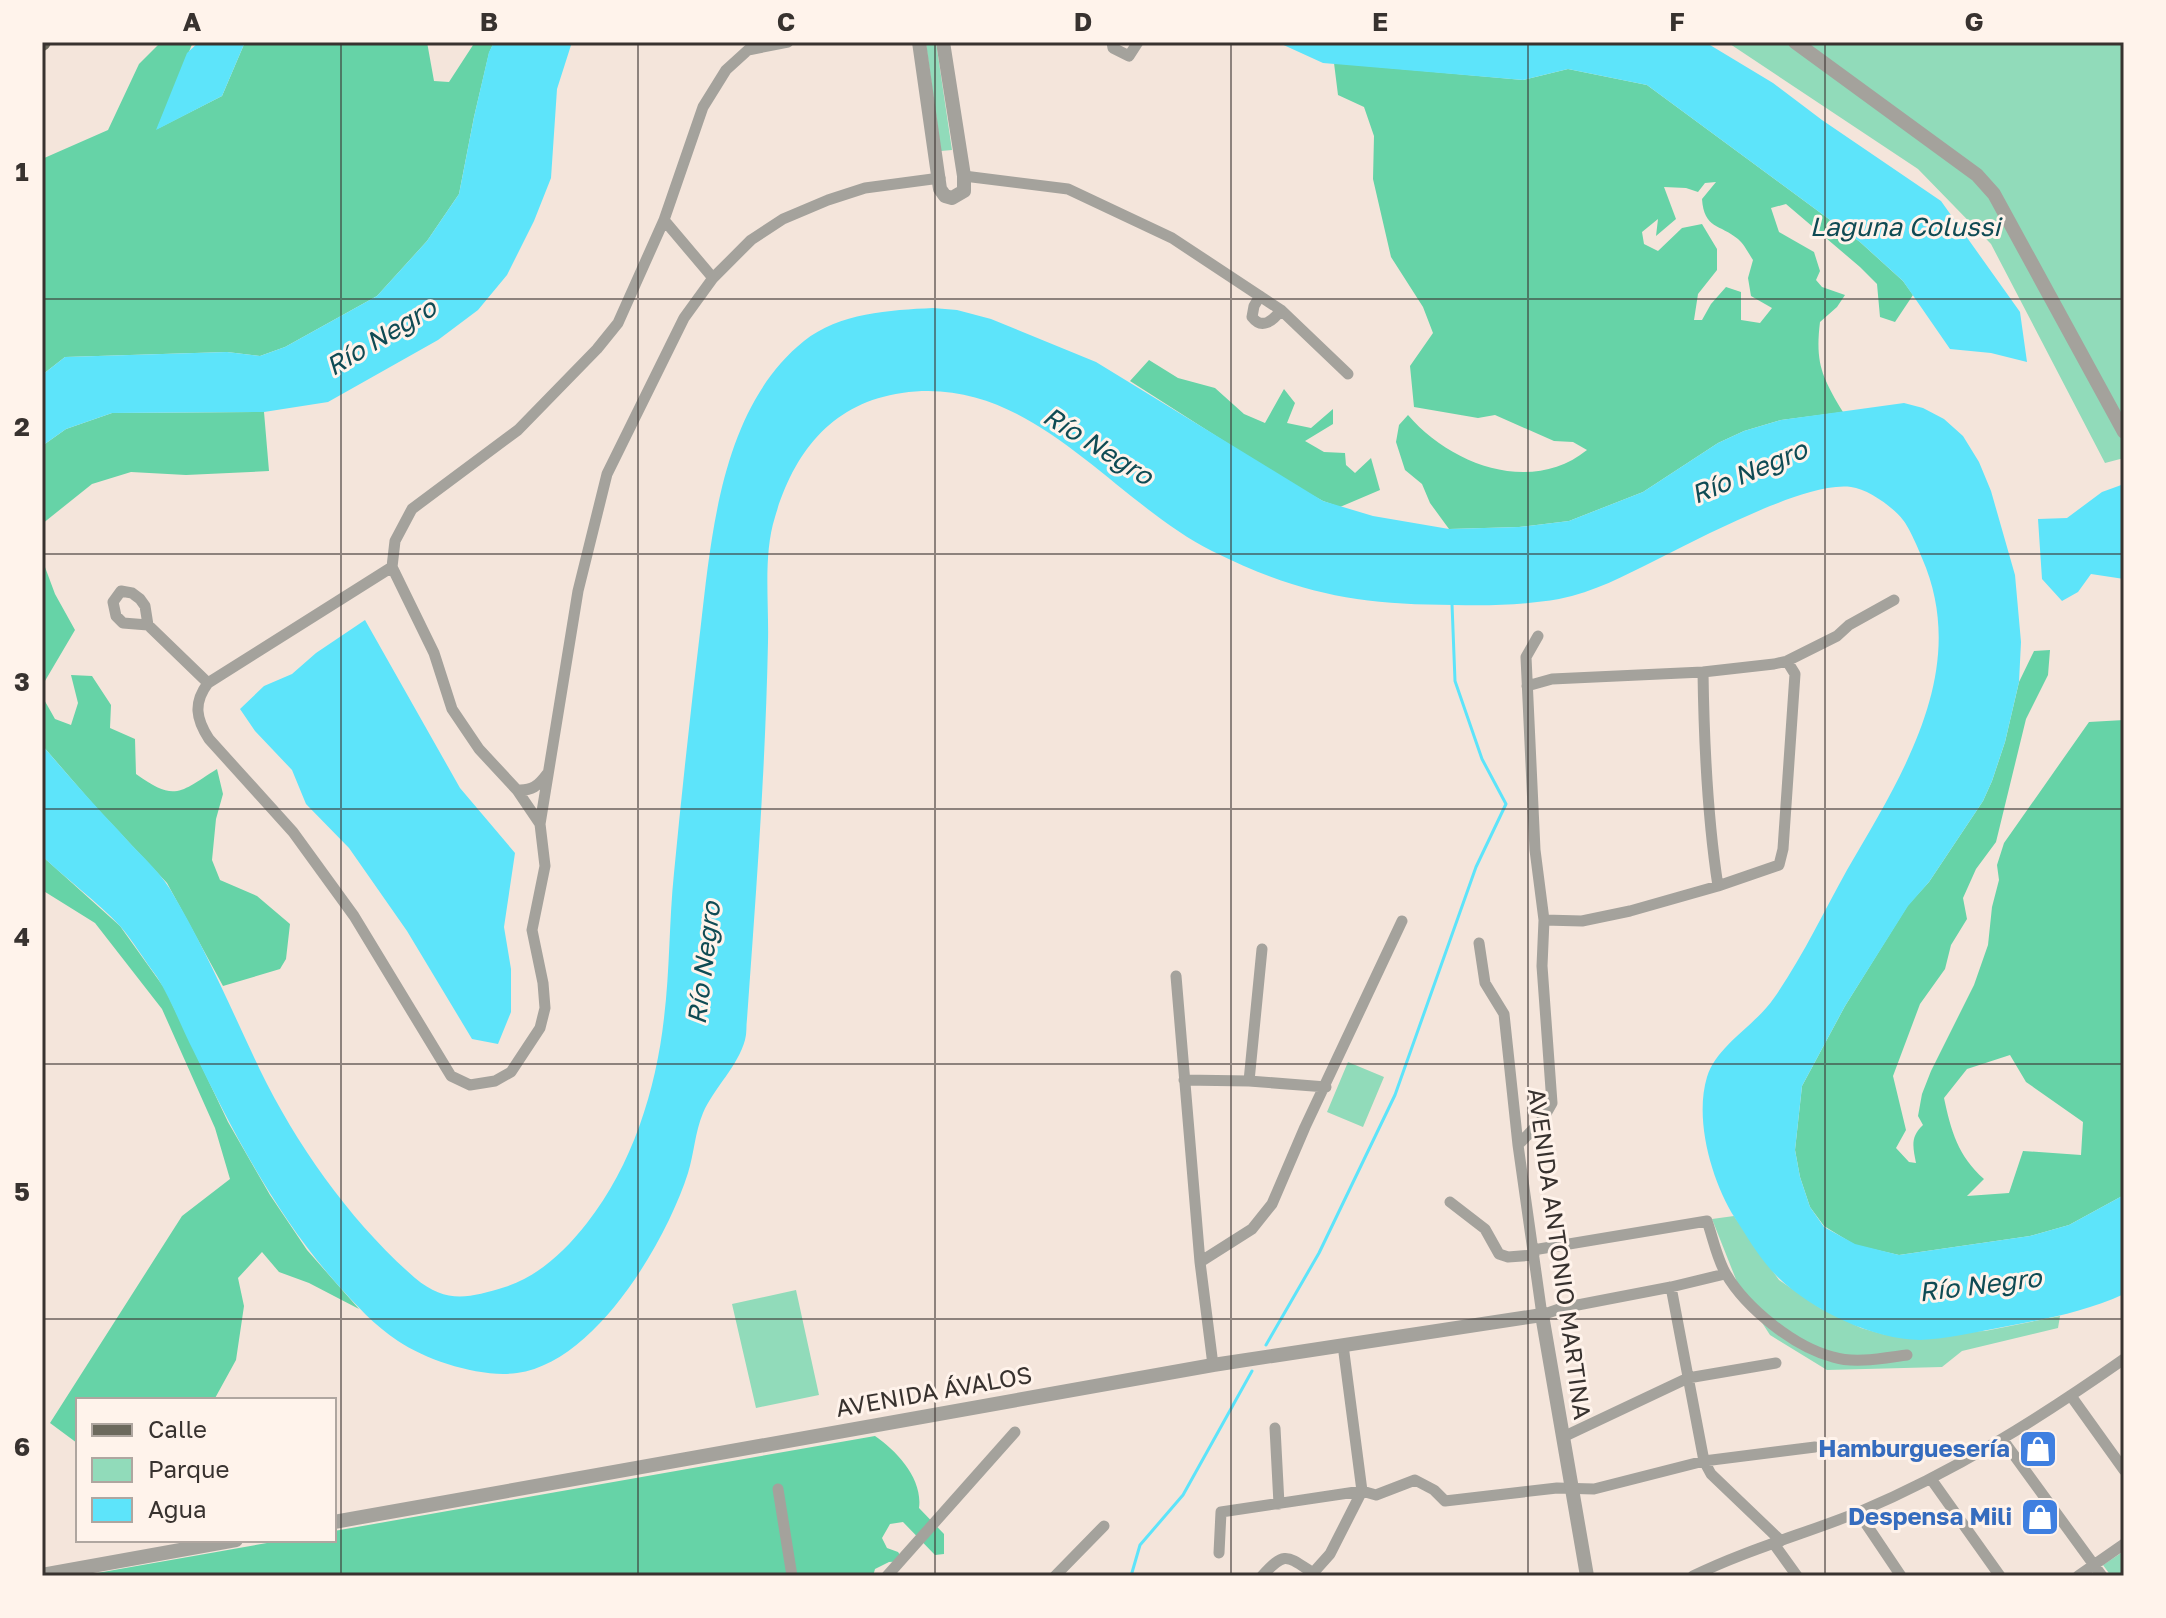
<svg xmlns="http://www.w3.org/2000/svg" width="2166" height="1618" font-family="'Golos Text',sans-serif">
<rect width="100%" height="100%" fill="#f4e5db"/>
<path fill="#91dbba" d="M936 42 952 150 941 151 926 44Z
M1727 42H2124V458L2105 463 1991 244 1918 169Z
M1348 1062 1384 1077 1363 1127 1327 1112Z
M1734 1216 1779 1280 1820 1308 1861 1328 1886 1335 1985 1331 2060 1316 2058 1328 1962 1351 1942 1367 1827 1370 1770 1335 1739 1287 1712 1219Z
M796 1290 819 1395 756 1408 732 1304Z
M2124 1551V1576H2111L2103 1565Z"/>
<path fill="#66d3a7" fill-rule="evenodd" d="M161 42H193L157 129 222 96 245 42H427L434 81 449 82 475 42H494L489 53 474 117 459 194 427 241 377 296 285 347 260 356 227 352 65 357 42 375V159L108 130 139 64Z
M1334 63 1523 80 1568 69 1647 85 1860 242 1903 281 1913 295 1895 322 1880 317 1877 284 1860 267 1786 204 1771 208 1779 232 1814 252 1820 271 1816 280 1822 287 1845 295 1837 307 1820 322C1815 363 1822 377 1843 412L1781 420 1744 431 1718 443 1643 492 1569 521 1519 527 1449 529 1430 503 1422 484 1405 470 1396 442 1399 425 1408 415C1451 465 1531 495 1587 450L1573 442 1554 441 1495 415 1478 418 1414 407 1410 366 1433 333 1423 307 1391 257 1373 179 1374 136 1364 107 1338 95ZM1716 182 1702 199C1704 229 1720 224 1738 239 1744 244 1749 254 1753 260L1748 278 1751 296 1772 308 1760 323 1741 320V292L1726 287 1711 304 1702 320H1694L1698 294 1717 270V249L1702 224 1682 228 1658 251 1644 244 1642 232 1658 219 1656 236 1676 219 1664 187 1686 188 1698 192 1705 183Z
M1149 360 1178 378 1215 388 1244 414 1265 423 1284 389 1295 403 1287 423 1311 428 1333 409V424L1305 441 1324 452 1345 453 1346 465 1355 473 1371 458 1380 490 1340 507 1323 501 1288 482 1130 381Z
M264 412 269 471 186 475 131 472 92 484 42 524V446L66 429 112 413Z
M42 559 55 594 75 630 42 686Z
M2050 650 2048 675 2026 719 1996 842 1976 869 1963 898 1967 919 1951 945 1945 969 1920 1004 1893 1076 1906 1130 1896 1148 1909 1162 1916 1163C1913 1147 1910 1137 1923 1125L1918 1116 1922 1094 1931 1071 1974 985 1988 945 1992 907 1999 880 1997 865 2004 843 2089 722 2124 720V1195L2069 1225 2030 1236 1899 1255 1855 1245 1824 1226 1810 1207 1800 1177 1795 1150 1802 1086 1845 1006 1908 905 1929 882 1983 801 1992 781 2005 742 2019 682 2034 651ZM2010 1055 2026 1082 2083 1122 2081 1155 2023 1151 2009 1193 1967 1196 1984 1179C1958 1156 1951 1131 1944 1098L1967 1069Z
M71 675 92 676 111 705 110 728 135 739 136 774C175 802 179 793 217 769L223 794 216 819 212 860 220 880 257 896 290 924 286 959 280 969 223 986 167 883 93 804 42 745V696L55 719 71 725 78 703Z
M42 856 120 926 165 989 228 1122 270 1195 307 1250 359 1309 309 1283 279 1272 262 1252 238 1278 244 1306 236 1360 214 1400H78L77 1443 50 1423 182 1216 230 1179 215 1128 162 1009 95 923 42 890Z
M875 1436C897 1451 923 1479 919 1508L944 1534V1554L935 1555 903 1522 890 1524 882 1538 887 1548 898 1552 904 1561 889 1562 875 1569 873 1576H80L284 1540H334V1531Z"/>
<path fill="#5de4fa" d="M199 42H245L222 96 156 130 187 53Z
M494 42H572L557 89 551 178 534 221 507 275 478 310 438 340 328 402 264 412 112 413 66 429 42 446V375L65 357 227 352 260 356 285 347 377 296 427 241 459 194 474 117 489 52Z
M1277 42H1705L1773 83 1822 120 1941 201 2020 312 2027 362 1991 353 1950 349 1903 281 1860 242 1647 85 1568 69 1523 80 1323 63Z
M933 308 957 310 991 319 1096 362 1323 501 1373 516 1449 529 1519 527 1569 521 1643 492 1718 443 1744 431 1781 420 1904 403 1923 408 1944 419 1963 436 1979 462 1991 491 2015 575 2021 642 2019 682 2005 742 1992 781 1983 801 1929 882 1908 906 1845 1006 1802 1086 1795 1150 1800 1177 1810 1207 1824 1227 1855 1244 1899 1255 2030 1236 2069 1225 2124 1195V1294C2085 1312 2045 1319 2003 1327 1976 1332 1947 1339 1920 1340 1871 1340 1803 1306 1771 1270 1757 1254 1746 1235 1735 1218 1712 1182 1694 1120 1707 1077 1717 1045 1755 1026 1774 998 1802 958 1823 913 1847 870 1902 775 1971 670 1922 558 1919 550 1909 527 1903 520 1893 507 1868 489 1851 487 1827 484 1791 498 1770 506 1731 522 1693 541 1656 560 1624 576 1594 592 1559 599 1524 605 1490 606 1454 605 1359 605 1298 594 1212 551 1109 499 1031 374 902 393 832 403 794 452 775 517 763 555 769 601 768 642 766 740 760 837 753 935 751 963 749 991 747 1019 746 1026 747 1033 745 1040 738 1066 714 1088 703 1113 695 1132 694 1154 688 1173 666 1242 595 1363 517 1373 481 1378 428 1361 398 1341 375 1326 355 1304 337 1284 276 1215 234 1134 194 1052 181 1027 172 1001 157 977 145 961 133 941 120 926 97 901 67 880 42 856V745C67 774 92 803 119 831 135 850 157 868 170 889 205 947 231 1009 260 1070 297 1146 351 1222 415 1278 446 1304 469 1298 505 1287 539 1276 565 1251 587 1223 632 1166 656 1090 664 1018 670 970 669 921 674 873 682 790 691 707 701 624 712 529 723 406 804 341 839 313 890 310 933 308Z
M2124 484V579L2091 574 2078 592 2062 601 2042 579 2038 519 2067 518 2102 492Z
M365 620 460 788 515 853 504 927 511 969V1012L498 1044 472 1039 407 931 349 848 306 804 292 770 255 731 240 709 264 686 292 674 316 653Z"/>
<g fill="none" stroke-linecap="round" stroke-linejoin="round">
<path stroke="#5de4fa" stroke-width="3" d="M1266 1345 1319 1253 1395 1095 1476 867 1506 804 1482 759 1455 681 1452 604
M1131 1576 1140 1545 1183 1495 1252 1371"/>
<path stroke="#a4a29c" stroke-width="11" d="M788 42 748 50 726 70 703 107 664 220 618 323 597 349 518 430 412 509 395 541 392 567 208 683C193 703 196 719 209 739L293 832 354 916 451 1076 470 1085 495 1081 511 1072 540 1028 545 1008 543 983 532 930 545 866 540 824 578 591 607 474 684 318 713 278 751 240 783 219 828 200 865 188 940 178
M1112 42 1113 48 1129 56 1138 42
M964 176 1068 189 1172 238 1281 310 1348 374
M664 220 713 278
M1260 296 1254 306 1252 317C1262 330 1273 321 1281 310
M392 567 434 653 452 709 479 749 517 790 540 824
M148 625 123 623 116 616 113 602 121 591 132 593 140 599 145 606 148 625 208 683
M1703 672C1704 744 1707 815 1718 886
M1527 686 1552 679 1703 672 1774 664 1787 661 1837 636 1849 625 1894 600
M517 790C532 791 538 786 547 774
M1544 920 1582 921 1630 911 1718 886 1779 865 1783 849 1795 674 1787 661
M1479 943 1485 983 1504 1014 1518 1145 1542 1315 1562 1308 1671 1287 1725 1274
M1176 976 1200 1262 1213 1365
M1184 1080 1249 1081 1326 1087
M1249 1081 1262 949
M1518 1145 1543 1119 1552 1103 1542 966 1544 920 1535 850 1526 657 1538 636
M1450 1202 1485 1229 1499 1254 1508 1257 1534 1255
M1533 1250 1707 1221C1713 1238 1717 1259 1726 1274 1746 1308 1794 1347 1833 1357 1855 1364 1884 1358 1907 1355
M1200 1262 1252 1229 1272 1204 1305 1127 1402 921
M1671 1287 1704 1461 1711 1474 1781 1541
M2071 1396 2124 1470
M1275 1428 1279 1504
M1563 1437 1688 1378 1776 1363
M2003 1440 2102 1576
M1931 1479 2000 1576
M778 1489 792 1576
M1858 1512 1901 1576
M1774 1544 1797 1576
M1219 1553 1221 1512 1362 1491 1376 1495 1415 1480 1434 1490 1445 1501 1557 1488 1594 1489 1704 1461 1815 1447
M887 1576 1015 1432
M1055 1576 1104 1526
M1262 1576C1285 1551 1286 1555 1313 1573L1330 1554 1362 1491 1343 1345
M1693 1576C1746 1550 1804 1534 1859 1512 1954 1472 2040 1418 2124 1359
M2078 1576 2124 1544"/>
<path stroke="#a4a29c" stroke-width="14" d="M919 42 940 189 945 196 952 198 964 191V176L943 42
M1795 42 1977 175 1994 194 2124 432
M334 1522 1213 1365 1542 1315 1587 1576
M42 1575 236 1540"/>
<path stroke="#6c695d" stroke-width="16" d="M42 43 43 42"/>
</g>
<path fill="none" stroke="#38322f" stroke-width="2" stroke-opacity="0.55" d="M341 42V1576M638 42V1576M935 42V1576M1231 42V1576M1528 42V1576M1825 42V1576M42 299H2124M42 554H2124M42 809H2124M42 1064H2124M42 1319H2124"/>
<defs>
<symbol id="shop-square" viewBox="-11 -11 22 22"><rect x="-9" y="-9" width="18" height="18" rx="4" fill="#3f7fe0" stroke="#fff3eb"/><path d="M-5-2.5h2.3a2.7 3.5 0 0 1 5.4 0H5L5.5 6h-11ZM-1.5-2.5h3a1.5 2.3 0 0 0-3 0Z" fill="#fff"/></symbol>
</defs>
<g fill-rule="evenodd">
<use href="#shop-square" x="2016" y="1427" width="44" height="44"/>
<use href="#shop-square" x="2018" y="1495" width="44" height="44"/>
</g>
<g text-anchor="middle" stroke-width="6" stroke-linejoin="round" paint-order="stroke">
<g font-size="24" fill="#38322f" stroke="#fff3eb">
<text transform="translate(1559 1254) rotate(82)" y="8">AVENIDA ANTONIO MARTINA</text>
<text transform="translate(934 1392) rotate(-10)" y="8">AVENIDA ÁVALOS</text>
</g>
<g font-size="24" font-weight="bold" fill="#366cbe" stroke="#fff3eb" text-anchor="end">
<text x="2010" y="1457">Hamburguesería</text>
<text x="2012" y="1525">Despensa Mili</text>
</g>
<g font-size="26" font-style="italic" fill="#0f4b54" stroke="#fff3eb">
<text x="1905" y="236">Laguna Colussi</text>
<text transform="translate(381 337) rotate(-31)" y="9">Río Negro</text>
<text transform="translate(1098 446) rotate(32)" y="9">Río Negro</text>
<text transform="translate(1749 472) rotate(-23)" y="9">Río Negro</text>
<text transform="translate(704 963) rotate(-83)" y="9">Río Negro</text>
<text transform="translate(1980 1285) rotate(-7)" y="9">Río Negro</text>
</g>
</g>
<rect width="2166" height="1618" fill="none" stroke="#fff3eb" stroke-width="88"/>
<rect x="76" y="1398" width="260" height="144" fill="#fff3eb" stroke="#afa6a0" stroke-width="2"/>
<rect x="92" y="1424" width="40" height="12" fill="#6c695d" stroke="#afa6a0" stroke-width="2"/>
<text x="148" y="1438" font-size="24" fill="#38322f">Calle</text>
<rect x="92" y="1458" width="40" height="24" fill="#91dbba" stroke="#afa6a0" stroke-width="2"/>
<text x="148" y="1478" font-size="24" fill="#38322f">Parque</text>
<rect x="92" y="1498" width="40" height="24" fill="#5de4fa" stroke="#afa6a0" stroke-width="2"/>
<text x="148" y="1518" font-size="24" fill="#38322f">Agua</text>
<rect x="44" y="44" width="2078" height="1530" fill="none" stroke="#38322f" stroke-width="3"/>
<g font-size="26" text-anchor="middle" font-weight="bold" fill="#38322f">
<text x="192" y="31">A</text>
<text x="489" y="31">B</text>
<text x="786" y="31">C</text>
<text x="1083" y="31">D</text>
<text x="1380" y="31">E</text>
<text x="1677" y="31">F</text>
<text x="1974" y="31">G</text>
<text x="22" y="181">1</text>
<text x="22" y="436">2</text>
<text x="22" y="691">3</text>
<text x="22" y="946">4</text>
<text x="22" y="1201">5</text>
<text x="22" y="1456">6</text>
</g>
</svg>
